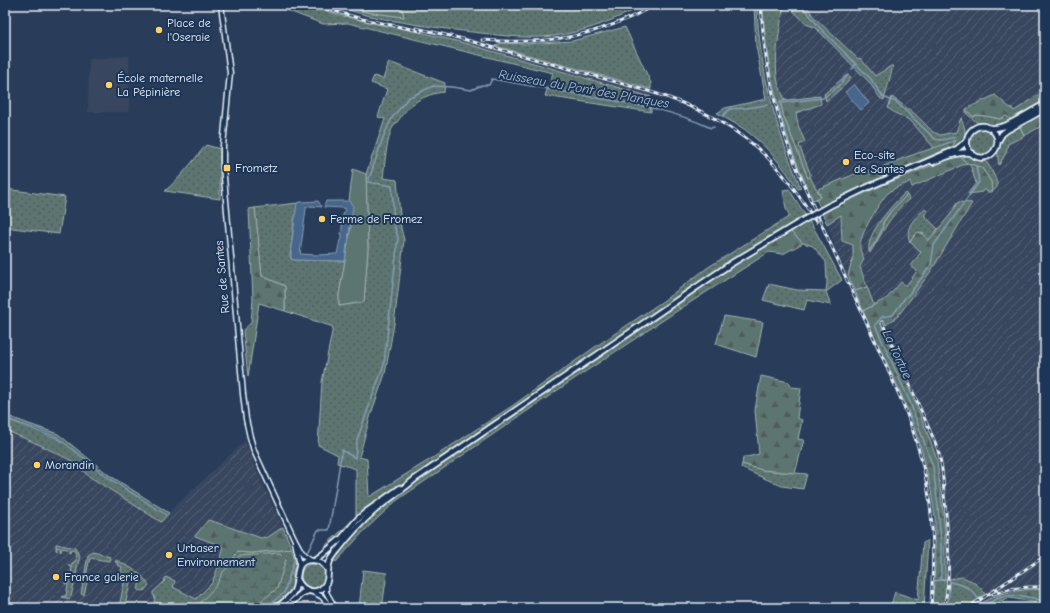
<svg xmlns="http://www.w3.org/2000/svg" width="1050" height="613" font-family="'Comic Neue',sans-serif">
<defs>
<pattern id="industrial-furrows" width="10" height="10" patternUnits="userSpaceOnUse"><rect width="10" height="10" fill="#38475e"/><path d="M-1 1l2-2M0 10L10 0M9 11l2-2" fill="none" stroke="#556276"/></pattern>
<pattern id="grass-dots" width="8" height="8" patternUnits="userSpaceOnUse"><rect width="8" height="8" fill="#5c7470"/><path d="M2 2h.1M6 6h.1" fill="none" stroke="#505c5b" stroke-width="1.8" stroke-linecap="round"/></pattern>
<pattern id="forest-firs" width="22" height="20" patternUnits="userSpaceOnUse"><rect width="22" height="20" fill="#5c7470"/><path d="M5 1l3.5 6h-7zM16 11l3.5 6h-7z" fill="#505c5b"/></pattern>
<pattern id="wetland-marsh" width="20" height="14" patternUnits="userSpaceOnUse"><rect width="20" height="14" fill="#5c7470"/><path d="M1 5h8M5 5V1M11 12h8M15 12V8" fill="none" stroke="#505c5b"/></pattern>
</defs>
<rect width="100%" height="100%" fill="#293d5a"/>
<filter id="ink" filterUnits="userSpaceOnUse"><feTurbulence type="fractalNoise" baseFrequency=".025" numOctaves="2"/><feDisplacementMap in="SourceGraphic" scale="8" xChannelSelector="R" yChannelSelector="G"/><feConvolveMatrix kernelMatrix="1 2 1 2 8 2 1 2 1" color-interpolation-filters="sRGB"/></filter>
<g filter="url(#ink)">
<path fill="#38475e" d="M453 40 476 41 524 53 651 89V97Z
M129 56V112H88L89 59Z"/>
<path fill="url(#industrial-furrows)" d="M772 5H1045V590L1032 589 1006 592 988 599 980 587 962 577 945 579V530L937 460 930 440 914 400 883 329 873 333 837 252 827 224 808 178 776 84Z
M5 430 40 445 70 460 90 477 169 513 171 510 245 441 262 483 283 527 268 537 261 538 218 523 208 521 195 536 224 547 212 583 192 604 193 608H5Z"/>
<path fill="url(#grass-dots)" stroke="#a2b2b4" d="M287 5H308L339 15 377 24 424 33 464 43 651 97V112L545 96 553 73 348 23 323 24 286 10Z
M333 5H343L366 12 404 17 401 5H645C616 19 586 32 554 36 529 39 505 36 481 33 444 29 407 24 370 16 358 13 345 9 333 5Z
M754 5H757C759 68 776 130 801 188L798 189C783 166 767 146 744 129 735 123 726 119 717 113L725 108 766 99 756 46Z
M763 5H784C780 28 773 60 778 83 780 89 783 95 785 100L780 102 784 117 808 178 810 177 821 197 813 200C784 139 765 72 763 5Z
M787 5H806L813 16 858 59 860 58 875 76 891 66H893L884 100 880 98 869 82 815 27 808 25Z
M625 27 651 83V89L495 46 501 43 525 44 572 41Z
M389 62 445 83 444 92C424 94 408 104 398 121 395 124 392 128 391 131 386 146 385 162 383 178L397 180 401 228 404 240 402 258 394 324 385 374 371 414 359 457 367 459 369 497 434 457 512 406 595 347 663 301 707 268 790 216 786 209 783 190 789 189 816 232 842 280 826 292 831 305 807 300 804 310 763 300 769 284 797 290 826 291 827 283 826 262 813 246 803 243 790 231 737 262 678 304 680 309 568 383 396 501 364 531 336 562 325 546 356 517V469L337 463 338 455 318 445 322 382 333 327 285 311V286L262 276 255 208 298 203 294 222 290 256 291 259 295 260 345 261 339 295V306L364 302 368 249 366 174 385 119 378 117 387 89 371 83 374 76 383 79Z
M892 97 915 114 933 132 940 135 956 132 961 118C962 122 965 127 965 131 966 139 959 148 951 147L954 144 955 141 935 149 911 121 895 113 888 108Z
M966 109 973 117 976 115 986 116 1000 119 1006 116 1011 119 1010 120 1005 123 996 126H991L984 123 976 122 966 113Z
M1020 126 1024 136 1008 144 1006 153 999 165C997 156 997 144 1003 137 1007 132 1014 129 1020 126Z
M969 142a13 13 0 1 1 26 0a13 13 0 1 1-26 0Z
M206 145 220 149V199L165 191C181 177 193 161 206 145Z
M966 155C971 156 984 160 987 163 990 166 999 184 997 187 996 189 994 190 992 192L991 182 982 168 967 163 959 156Z
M5 189 65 197 59 234 5 227Z
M907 195 909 199C891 213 882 234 870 253L869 251 876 241 882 229 883 223 891 211Z
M925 209 928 212 924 215 938 229 928 241 914 236 910 242C904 228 914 218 925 209Z
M867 287 874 305 863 311 855 291Z
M5 415 29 424 58 434 109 475 169 513 161 522 90 477 70 460 40 445 5 430Z
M742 464 762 470 807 474 803 489 782 486 741 468Z
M928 540 924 608H890L895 592 918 600 923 543Z
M56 544 75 548 78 553V554L80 555 71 597 69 599 62 597 63 596H66L68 584H65V582L69 583 70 576 67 575V573L71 574 72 567 68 566 69 564 72 565 73 562H75L76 555 75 554V551L71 550 70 553H69V550L62 548 61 552 60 551V548L57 547V551L56 550Z
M292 549 296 564 292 575 293 585 290 591 301 599 290 608H168L163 607 164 604 154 602 155 596 153 595V592L165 581 164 580 166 577 175 581 173 587 196 599 212 583 218 567 231 562 237 552 251 553Z
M93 552 110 557 109 561 90 558 86 575 87 582 84 595 81 594 88 555Z
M116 560 131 568 141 575 149 585 144 591 138 590 140 580 131 578 125 606 136 608H119L125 577 120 576 122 567 117 565 118 563 115 562Z
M301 576a12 12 0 1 1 24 0a12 12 0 1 1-24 0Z
M363 570 387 573 382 608H359Z
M962 577C973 581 978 584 985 594L966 608H946L949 597V579Z
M947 579 945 599 943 608H932L934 581Z"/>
<path fill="url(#forest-firs)" stroke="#a2b2b4" d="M847 75 851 77 846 84 826 101 824 94Z
M1045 91V100L1011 119 1006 116 1000 119 986 116 976 115 973 117 966 109 995 95 1009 107 1012 108 1014 111Z
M820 96 821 104 796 113 798 125 805 142 799 145 810 173V177L808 178 784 117 780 101Z
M1045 112V124L1024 136 1020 126Z
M956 140 954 144 951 147 851 191 820 207 816 199 821 197 818 189 865 170 873 172C899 157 928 151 956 140Z
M959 156 967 163 912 187 910 182C902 185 894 188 888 193 880 201 858 237 860 248 860 251 863 256 864 259L860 267 867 287 855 291 848 275 853 257V245L842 241 841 215 827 224 822 213C867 191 912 172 959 156Z
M970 164 982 168 991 182 992 192H987L986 190H983L982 192 968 194 976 183Z
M905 193 907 195 891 211 883 222 882 229 876 241 869 251C866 233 893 204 905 193Z
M959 202 972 203 931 271 898 316 886 325 884 320 880 322 914 400 930 440 937 460 945 530V579L934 581 935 565V518L931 490 922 451 911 418 898 387 873 333 863 311 887 298 901 282 906 286 917 271 911 266 921 252 910 242 914 236 918 232 924 234 928 241 950 215 957 203Z
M255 208 262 276 285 286V311L259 303 248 377 243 330 251 323 253 299 249 209Z
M790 231 803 243 783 254 769 252 680 309 677 305 737 262Z
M724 316 763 322 756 357 716 344Z
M761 376 789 382 791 387 801 388 797 418 802 420 798 439 804 440 795 473 762 470 742 464 743 458 759 454 755 410Z
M208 520 218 523 261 538 268 537 283 527 292 549 251 553 237 552 231 562 218 567 224 547 195 536Z
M1032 589 1045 590V608L1042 607 1039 603 1010 598 1000 601V604L977 606C996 593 1008 592 1032 589Z"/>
<path fill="url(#wetland-marsh)" stroke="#a2b2b4" d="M280 553 286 559 277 589 251 608H197V606L216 586 223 572 239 556Z"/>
<path fill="#5c7470" stroke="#a2b2b4" d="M343 5H401L404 17 366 12Z
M353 169 366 174 368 249 364 302 339 306V295L352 220 350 201H349Z"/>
<path fill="#46668b" stroke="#879eb7" d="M854 84 869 103 861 110 845 92Z
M318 201 322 207 310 206 306 207V209L300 254 318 255 337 254 340 240H342V234H341L342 229V218L345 209 342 208 324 207 326 201H349L353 206C352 216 350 225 349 234 348 237 349 240 348 244H347L345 261 295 260 291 259V248L297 203 301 202Z
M5 418 24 425 41 430 57 437 111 479 166 515 128 491 106 477 66 444 56 438 5 419Z"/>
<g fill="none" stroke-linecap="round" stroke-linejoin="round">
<path stroke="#879eb7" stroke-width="1.5" d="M802 5 811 17 819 27 871 79 883 97 896 102 935 139 941 140 956 137
M852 69 856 64
M781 103 823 98 839 86 848 75
M723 116 727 111 730 109 746 108 767 105
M308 551 318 530H329L342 450 355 458 357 440 384 364 398 238 394 225 392 186 368 182 384 135 392 118 408 98 433 86 452 87 471 90 482 85H489L492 79C527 85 562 91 597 98 636 104 675 111 711 128L714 127
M943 581 941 580V543L938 506 933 467 910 402 875 325 882 317 893 315 905 298 911 292 931 265 934 245 979 182 976 166
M950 582C969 586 972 589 983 605 990 603 1001 596 1007 596 1018 594 1036 598 1045 602
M265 608 284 593 295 558"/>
<defs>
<path id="tertiary" d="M221 5 230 73 223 146V166L243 394 246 419 250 437 254 451 294 538 301 551 304 555 311 560
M295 542 299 560V567
M326 583V592L335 608
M313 592 321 596 332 608"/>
<path id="secondary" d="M990 128C1009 142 988 167 972 154 968 150 966 145 967 140 968 132 975 125 984 126 986 126 988 128 990 128 995 129 1000 127 1005 126 1019 120 1032 111 1045 104
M998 141 1002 134 1007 130 1045 109
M933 162C945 157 958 151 972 153
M829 206 866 188 957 149 962 145 967 140
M315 560 322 555 342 538 357 520 366 512 400 488
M297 579C301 589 312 595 321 589 331 582 326 573 329 564 330 559 334 555 337 551 348 537 360 523 374 511 387 500 402 490 415 479L732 263 802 221
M276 608C283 603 290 598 294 591 300 580 292 559 313 560 320 560 325 565 328 570
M285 608 302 593 308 591"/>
</defs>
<use href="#tertiary" stroke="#e8f1f8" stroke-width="7"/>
<use href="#secondary" stroke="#e8f1f8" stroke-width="8"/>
<use href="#tertiary" stroke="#1d3557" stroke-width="4"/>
<use href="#secondary" stroke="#1d3557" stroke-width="4.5"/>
<defs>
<path id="rail" d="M314 5 362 19 421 31
M761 5C763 52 772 100 788 145 800 179 816 212 831 245 855 298 880 350 903 404 919 444 930 485 932 528 934 555 932 581 931 608
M416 28 463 39 648 91C698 106 745 130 779 170 793 186 805 204 816 222
M482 40C547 45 598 37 655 5
M882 322 935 442C942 459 943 476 944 494 948 530 952 573 944 608
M993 594 1009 589 1029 587H1045
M968 608 1045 556"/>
</defs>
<use href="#rail" stroke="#e8f1f8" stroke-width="3"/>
<use href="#rail" stroke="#1d3557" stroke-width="1.5" stroke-dasharray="4.5" stroke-linecap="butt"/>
<defs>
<path id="secondary-bridge" d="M802 221 829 206"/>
</defs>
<use href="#secondary-bridge" stroke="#e8f1f8" stroke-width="8" stroke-linecap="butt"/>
<use href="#secondary-bridge" stroke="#1d3557" stroke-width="4.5"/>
</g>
</g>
<g fill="#ffd166" stroke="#1d3557" stroke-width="1.5">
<circle cx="159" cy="30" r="4"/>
<circle cx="109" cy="85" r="4"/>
<circle cx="846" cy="162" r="4"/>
<rect x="223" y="164" width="8" height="8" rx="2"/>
<circle cx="322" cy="219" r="4"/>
<circle cx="37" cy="465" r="4"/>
<circle cx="169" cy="555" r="4"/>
<circle cx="56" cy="577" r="4"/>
</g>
<g text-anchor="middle" stroke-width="4" stroke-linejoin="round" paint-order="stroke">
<g font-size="12" fill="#e8f1f8" stroke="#1d3557" text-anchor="start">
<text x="167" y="27">Place de<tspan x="167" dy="14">l'Oseraie</tspan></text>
<text x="117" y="82">École maternelle<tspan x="117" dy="14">La Pépinière</tspan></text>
<text x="854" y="159">Eco-site<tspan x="854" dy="14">de Santes</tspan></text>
<text x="235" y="172">Frometz</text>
<text x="330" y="223">Ferme de Fromez</text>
<text x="45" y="469">Morandin</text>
<text x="177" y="552">Urbaser<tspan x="177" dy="14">Environnement</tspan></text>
<text x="64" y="581">France galerie</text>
</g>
<g font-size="12" fill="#e8f1f8" stroke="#1d3557">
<text transform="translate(222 277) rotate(-95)" y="4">Rue de Santes</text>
</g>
<g font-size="13" font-style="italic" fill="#afc0d2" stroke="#1d3557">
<text transform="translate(584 88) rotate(10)" y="5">Ruisseau du Pont des Planques</text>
<text transform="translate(898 354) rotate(65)" y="5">La Tortue</text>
</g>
</g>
<rect width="1050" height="613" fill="none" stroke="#1d3557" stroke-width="20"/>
<rect x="10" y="10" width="1030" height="593" fill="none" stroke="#e8f1f8" stroke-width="1.5" filter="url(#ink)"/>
</svg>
